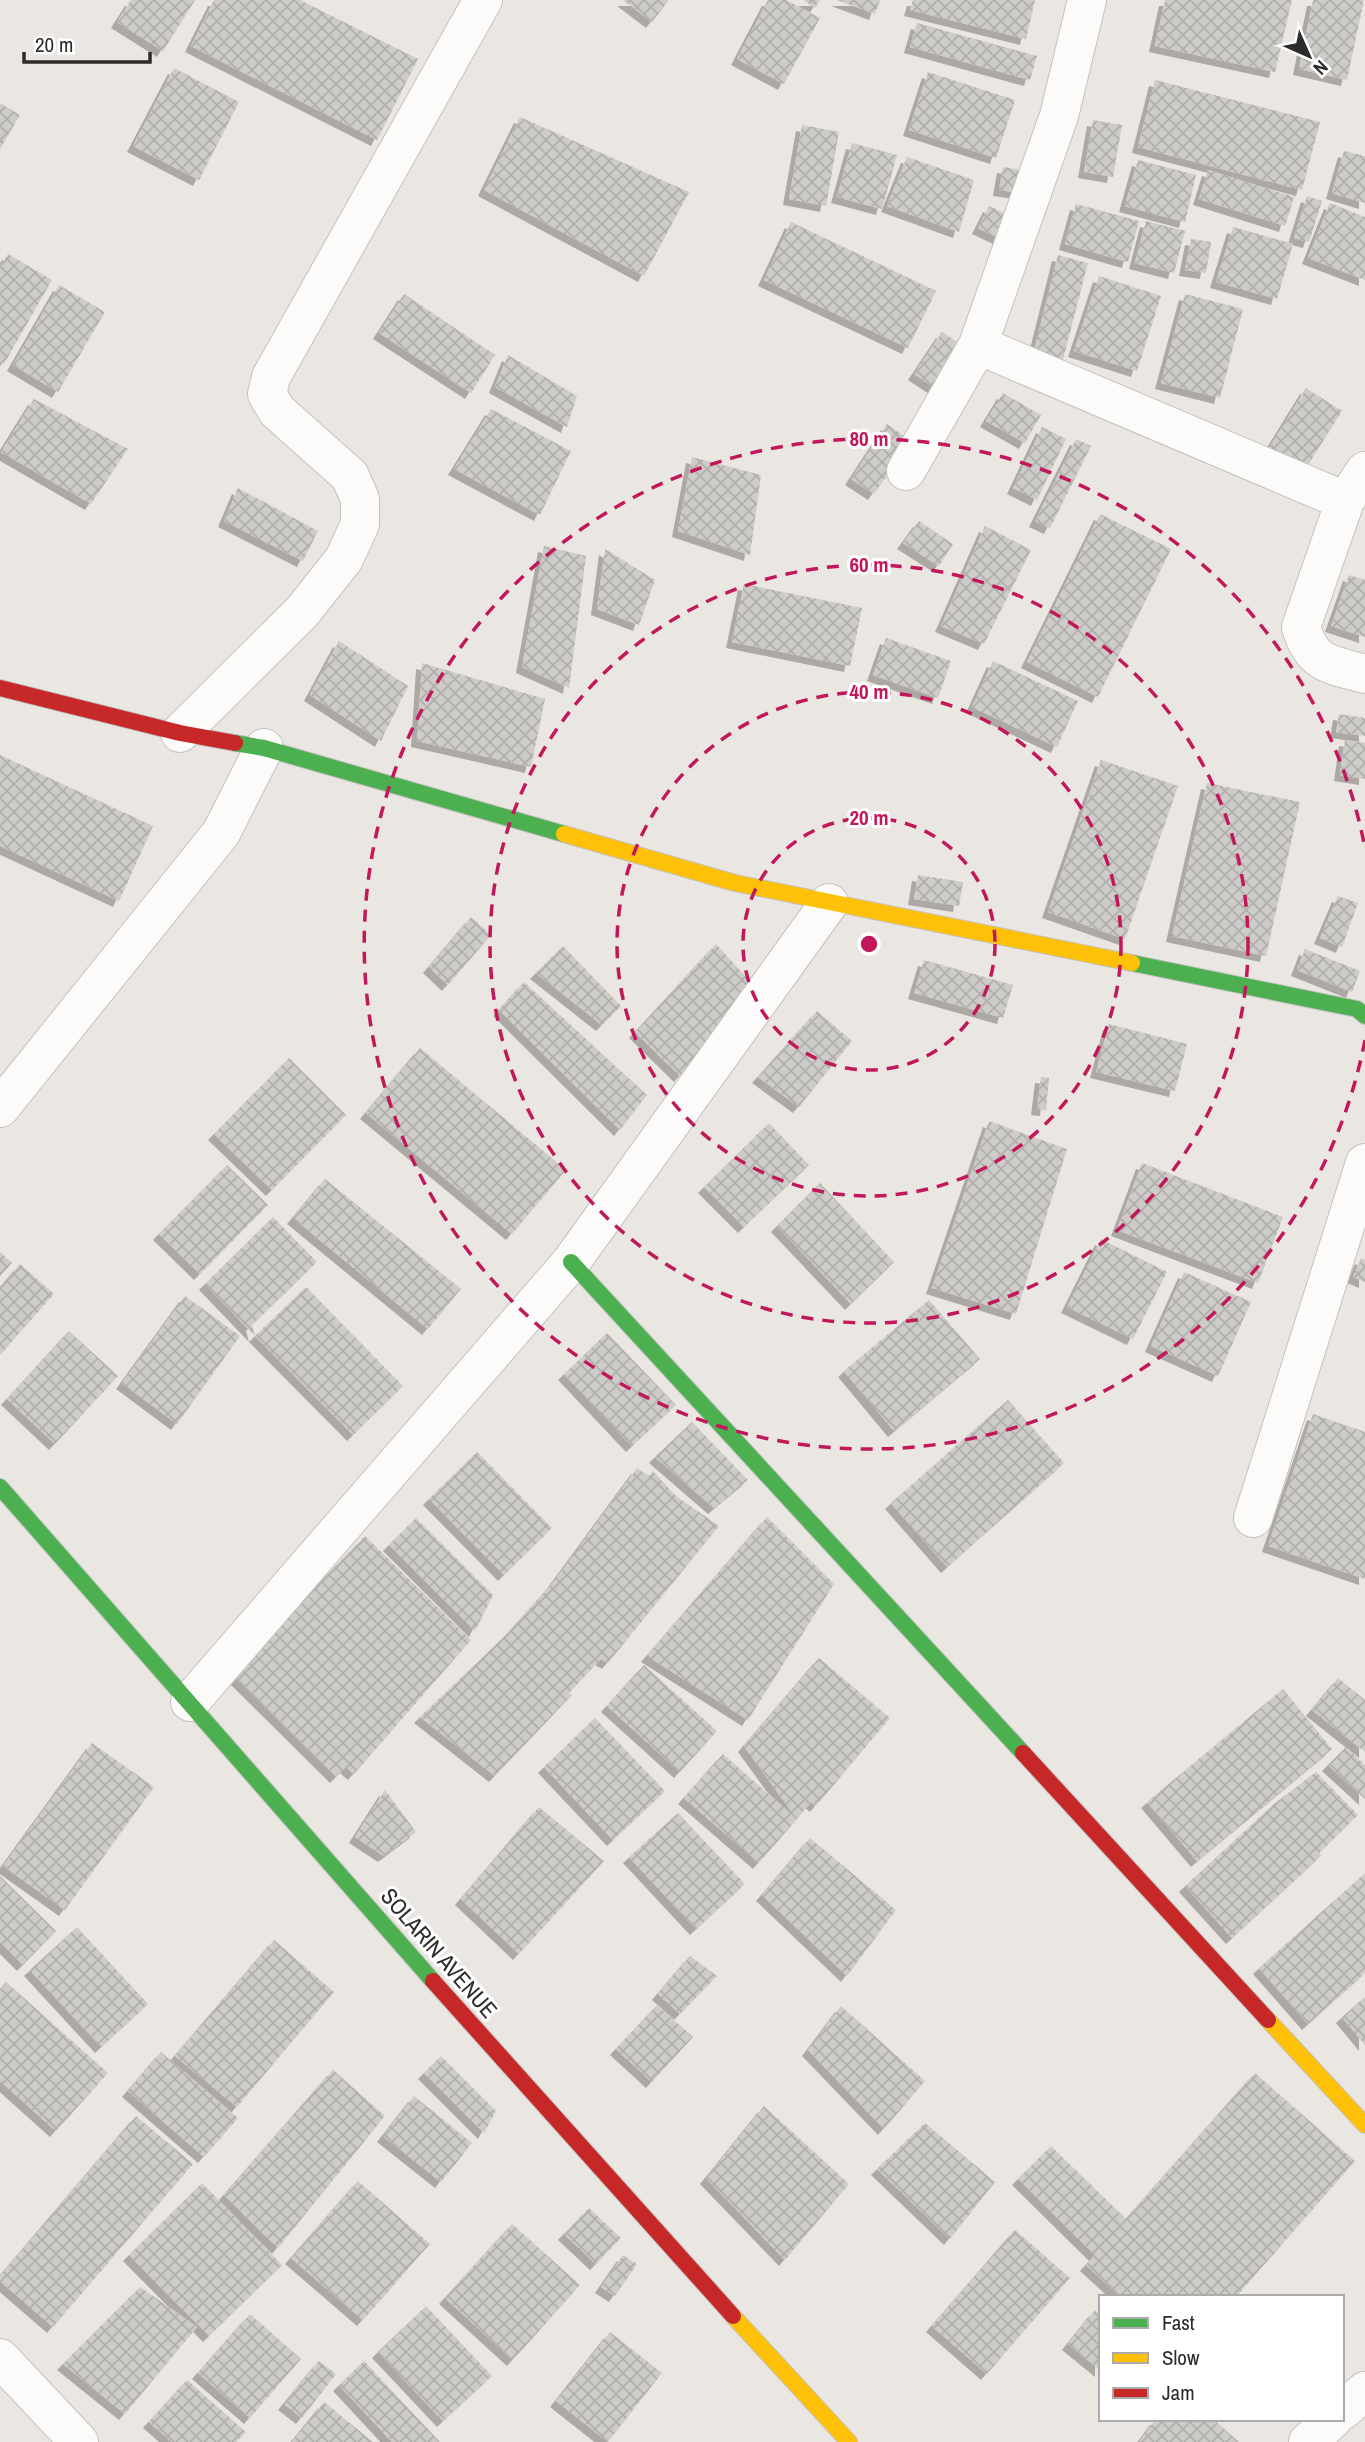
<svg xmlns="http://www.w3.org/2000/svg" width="1365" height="2442" font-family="'Archivo Narrow',sans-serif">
<defs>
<pattern id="building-cross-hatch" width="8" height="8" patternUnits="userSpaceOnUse" patternTransform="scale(1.75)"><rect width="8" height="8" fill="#ceccc8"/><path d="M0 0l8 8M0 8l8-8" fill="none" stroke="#b1afac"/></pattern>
<filter id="shadow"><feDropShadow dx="-6" dy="6" stdDeviation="0" flood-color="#0004"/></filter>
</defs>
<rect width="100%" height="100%" fill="#eae6e1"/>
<path fill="url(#building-cross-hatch)" filter="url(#shadow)" d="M131 0H195L163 51 117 22Z
M214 0H300L418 59 377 140 191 46Z
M623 0H669L652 22Z
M768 0H786L820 18 784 84 737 59Z
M803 0H820L815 8Z
M837 0H880L875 14Z
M913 0H1035L1026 39 910 10Z
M1165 0H1292L1275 72 1155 46Z
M1313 0H1364L1347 80 1299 69Z
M917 23 1037 56 1030 80 910 47Z
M174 68 239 102 199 180 133 146Z
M928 72 1015 100 996 158 909 130Z
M1155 80 1320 122 1302 190 1138 147Z
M0 103 20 115 0 149Z
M520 117 689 192 644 276 484 190Z
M1093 120 1122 125 1113 177 1084 172Z
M802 125 839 132 826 206 789 199Z
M852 143 897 155 882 209 837 197Z
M1344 151 1365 156V203L1332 193Z
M907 157 974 180 959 232 887 206Z
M1138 160 1196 175 1185 222 1125 206Z
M1003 167 1030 171 1027 194 999 190Z
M1208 170 1294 197 1285 226 1199 199Z
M1307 196 1322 201 1309 242 1294 238Z
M1330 203 1365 217V280L1308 258Z
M1076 204 1139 221 1128 262 1065 244Z
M989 206 1016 219 1005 241 978 228Z
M1146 221 1185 231 1174 273 1135 263Z
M791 222 936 291 908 348 764 280Z
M1233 227 1293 244 1277 299 1216 282Z
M1191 239 1211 242 1206 273 1185 270Z
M8 254 52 280 4 364 0 362V267Z
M1058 255 1088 263 1061 367 1032 359Z
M1099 276 1161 296 1137 371 1074 351Z
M59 285 105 312 58 392 13 365Z
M404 294 495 355 471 393 379 333Z
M1185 294 1243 309 1220 398 1161 383Z
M942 332 963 346 935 388 914 374Z
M508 355 577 396 567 427 495 387Z
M1306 388 1342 411 1305 470 1269 448Z
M1003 393 1041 415 1025 443 986 421Z
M34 399 128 449 91 504 1 452Z
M491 409 571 451 540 515 454 469Z
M887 424 911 441 874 494 851 479Z
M1042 427 1066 439 1037 500 1013 488Z
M1076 439 1091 446 1050 528 1035 521Z
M692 457 761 475 750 555 678 531Z
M238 488 318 531 303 561 224 521Z
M1100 514 1171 549 1098 697 1027 662Z
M919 521 953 544 939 566 903 543Z
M985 526 1031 550 984 644 941 626Z
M544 546 586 556 569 688 522 667Z
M605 549 655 580 639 625 597 609Z
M1349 575 1365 580V637L1331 626Z
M744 584 862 608 850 666 732 642Z
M886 638 951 661 938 698 873 675Z
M339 641 408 686 381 741 310 695Z
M993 661 1078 701 1057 747 972 707Z
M422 663 545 699 531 767 417 741Z
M1339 714 1365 718V736L1336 732Z
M1345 740 1365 743V779L1340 775Z
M0 755 153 826 119 901 0 846Z
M1101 760 1178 786 1125 939 1048 912Z
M1207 783 1300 802 1266 956 1172 936Z
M918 875 963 882 959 906 914 899Z
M1338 896 1358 903 1342 947 1320 938Z
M471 917 491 935 448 985 429 967Z
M716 944 756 988 680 1076 635 1032Z
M563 946 621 1006 602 1025 536 973Z
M1305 949 1360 971 1352 992 1297 970Z
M924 960 1013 985 1003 1018 914 993Z
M524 982 647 1095 620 1130 499 1010Z
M817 1011 852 1041 799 1107 758 1077Z
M1109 1024 1187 1044 1175 1091 1096 1072Z
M420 1048 566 1170 512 1234 366 1113Z
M289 1058 346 1115 272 1190 214 1134Z
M1041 1077 1049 1078 1046 1110 1037 1109Z
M989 1121 1067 1149 1016 1314 932 1288Z
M769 1123 809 1165 744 1227 704 1187Z
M1142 1163 1283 1217 1258 1283 1117 1230Z
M227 1165 268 1205 200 1274 159 1234Z
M325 1179 461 1289 428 1329 293 1218Z
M820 1183 894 1262 851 1304 777 1226Z
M273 1217 317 1262 252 1325 255 1336 205 1284Z
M1101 1239 1167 1272 1133 1339 1067 1307Z
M0 1252 12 1263 0 1276Z
M1361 1258 1365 1260V1282L1353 1277Z
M20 1264 54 1294 0 1355V1288Z
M1184 1272 1251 1302 1218 1376 1151 1346Z
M306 1287 403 1386 353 1435 255 1336Z
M185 1296 240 1336 177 1424 122 1383Z
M929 1300 980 1359 894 1431 844 1371Z
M69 1331 118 1376 55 1444 7 1399Z
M607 1333 676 1405 632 1446 564 1374Z
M1008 1400 1064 1463 947 1567 891 1503Z
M1313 1414 1365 1432V1579L1268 1546Z
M692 1422 748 1480 714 1508 655 1457Z
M477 1452 552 1528 504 1575 429 1499Z
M637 1468 649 1476 653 1471 676 1496 719 1526 608 1663 601 1659 569 1693 572 1695 495 1776 420 1717 509 1632 552 1584Z
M767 1517 834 1584 748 1720 647 1656Z
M416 1518 493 1595 475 1631 389 1545Z
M365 1536 471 1640 354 1774 346 1767 336 1777 231 1673Z
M819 1658 890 1718 816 1806 811 1802 797 1819 744 1746Z
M644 1665 717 1731 680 1772 607 1706Z
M1338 1678 1365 1700V1752L1312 1710Z
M1283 1689 1332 1749 1197 1861 1147 1802Z
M595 1718 665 1791 613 1840 544 1767Z
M92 1743 154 1787 65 1910 3 1866Z
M1346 1747 1365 1765V1799L1328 1765Z
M723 1754 797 1819 759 1863 684 1798Z
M1316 1772 1358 1815 1319 1853 1321 1856 1232 1938 1185 1886 1274 1804Z
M385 1790 416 1832 384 1856 355 1837Z
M539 1807 604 1861 519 1954 461 1899Z
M678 1813 745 1884 696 1929 629 1857Z
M810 1838 896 1910 847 1976 762 1895Z
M1365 1873V1973L1308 2024 1259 1968Z
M0 1876 56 1931 23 1965 0 1942Z
M77 1927 148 2004 101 2047 30 1970Z
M274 1940 334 1992 237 2107 175 2056Z
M690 1956 717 1976 680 2014 658 1994Z
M6 1982 108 2073 56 2131 0 2081V1989Z
M1365 1997V2045L1342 2017Z
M657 2005 693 2037 652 2082 616 2049Z
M841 2006 925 2081 884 2129 808 2050Z
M161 2052 238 2118 204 2157 128 2091Z
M441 2056 496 2111 484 2133 424 2073Z
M333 2070 385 2116 278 2248 224 2195Z
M1255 2073 1355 2161 1236 2297H1121L1086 2265 1095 2255 1018 2179 1051 2146 1126 2219Z
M414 2096 472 2143 441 2182 383 2136Z
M764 2106 849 2184 785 2260 706 2178Z
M136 2116 193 2164 53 2327 0 2281V2276Z
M925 2123 995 2182 950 2239 877 2169Z
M358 2181 430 2244 363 2320 291 2258Z
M202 2183 282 2265 209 2336 129 2255Z
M589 2208 621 2238 596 2264 564 2234Z
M512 2224 580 2285 513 2360 445 2298Z
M1015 2230 1070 2278 987 2374 932 2326Z
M623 2255 637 2264 615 2296 601 2287Z
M140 2287 197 2327 125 2414 63 2364Z
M426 2306 492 2376 443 2421 378 2352Z
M1095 2310 1101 2315V2371L1068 2344Z
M250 2314 301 2359 250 2418 198 2373Z
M610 2332 662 2373 608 2442 556 2401Z
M319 2361 336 2374 302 2418 284 2404Z
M364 2361 440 2442H392L339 2385Z
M187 2380 246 2432 236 2442H172L149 2422Z
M324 2402 373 2442H292Z
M1156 2419H1213L1239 2442H1139Z"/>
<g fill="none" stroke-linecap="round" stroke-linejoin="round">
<defs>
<path id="street" d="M978 345 1345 501
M906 471 978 345 1059 116 1087 0
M1365 471 1345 501 1301 627C1312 665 1330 664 1365 674
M180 733 302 612 344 559 360 524V499L350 476 277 411 267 394 271 377 483 0
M0 1108 221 833 264 748
M1253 1518 1365 1163
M190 1702 571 1262 829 903
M0 2358 79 2442
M1342 2411 1365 2391
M1308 2442 1333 2419"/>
<path id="fast" d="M235 743 264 748 564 834
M1132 963 1357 1009 1365 1016
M571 1262 1023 1753
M0 1487 433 1981"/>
<path id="slow" d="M564 834 735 883 1132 963
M1268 2020 1365 2125
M733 2316 849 2442"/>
<path id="jam" d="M0 688 180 733 235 743
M1023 1753 1268 2020
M433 1981 733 2316"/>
</defs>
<use href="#street" stroke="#c3c2c2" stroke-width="40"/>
<use href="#fast" stroke="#c3c2c2" stroke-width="18"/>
<use href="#slow" stroke="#c3c2c2" stroke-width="18"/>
<use href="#jam" stroke="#c3c2c2" stroke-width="18"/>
<use href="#street" stroke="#fcfbfa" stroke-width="38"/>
<use href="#fast" stroke="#4caf50" stroke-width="16"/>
<use href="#slow" stroke="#ffc107" stroke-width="16"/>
<use href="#jam" stroke="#c62828" stroke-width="16"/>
</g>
<g fill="none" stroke="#c2185b" stroke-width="3.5" stroke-dasharray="12 9">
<circle cx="869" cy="944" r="126"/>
<circle cx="869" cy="944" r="252"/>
<circle cx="869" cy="944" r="379"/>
<path d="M1365 1040A505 505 0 1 1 1365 848"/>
</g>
<g text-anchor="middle" stroke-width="6" stroke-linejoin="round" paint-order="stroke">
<g font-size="23" fill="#2c2c2c" stroke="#fff">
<text transform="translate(439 1953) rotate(49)" y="8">SOLARIN AVENUE</text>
</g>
</g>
<circle cx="869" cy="944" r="10" fill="#c2185b" stroke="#fff" stroke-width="3.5"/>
<g font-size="21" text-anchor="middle" font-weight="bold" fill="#c2185b" stroke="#fff" stroke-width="6" stroke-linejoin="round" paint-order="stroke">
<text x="869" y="446">80 m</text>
<text x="869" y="572">60 m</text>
<text x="869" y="699">40 m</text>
<text x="869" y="825">20 m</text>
</g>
<rect x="1099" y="2295" width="245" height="126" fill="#ffffff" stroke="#ababab" stroke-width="2"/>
<rect x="1113" y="2318" width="35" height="10" fill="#4caf50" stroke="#ababab" stroke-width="2"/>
<text x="1162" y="2330" font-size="21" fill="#2c2c2c">Fast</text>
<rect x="1113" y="2353" width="35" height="10" fill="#ffc107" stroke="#ababab" stroke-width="2"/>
<text x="1162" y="2365" font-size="21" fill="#2c2c2c">Slow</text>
<rect x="1113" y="2388" width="35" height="10" fill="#c62828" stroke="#ababab" stroke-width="2"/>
<text x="1162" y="2400" font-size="21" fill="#2c2c2c">Jam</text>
<g transform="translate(1309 56) rotate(135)" stroke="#ffffff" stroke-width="5" paint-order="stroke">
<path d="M0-5L12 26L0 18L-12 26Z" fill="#2c2c2c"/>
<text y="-10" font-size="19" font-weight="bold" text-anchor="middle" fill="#2c2c2c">N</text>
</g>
<path d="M24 52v10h126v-10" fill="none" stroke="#2c2c2c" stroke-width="3.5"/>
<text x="35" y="52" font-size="21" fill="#2c2c2c" stroke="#ffffff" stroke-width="5" paint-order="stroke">20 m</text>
</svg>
